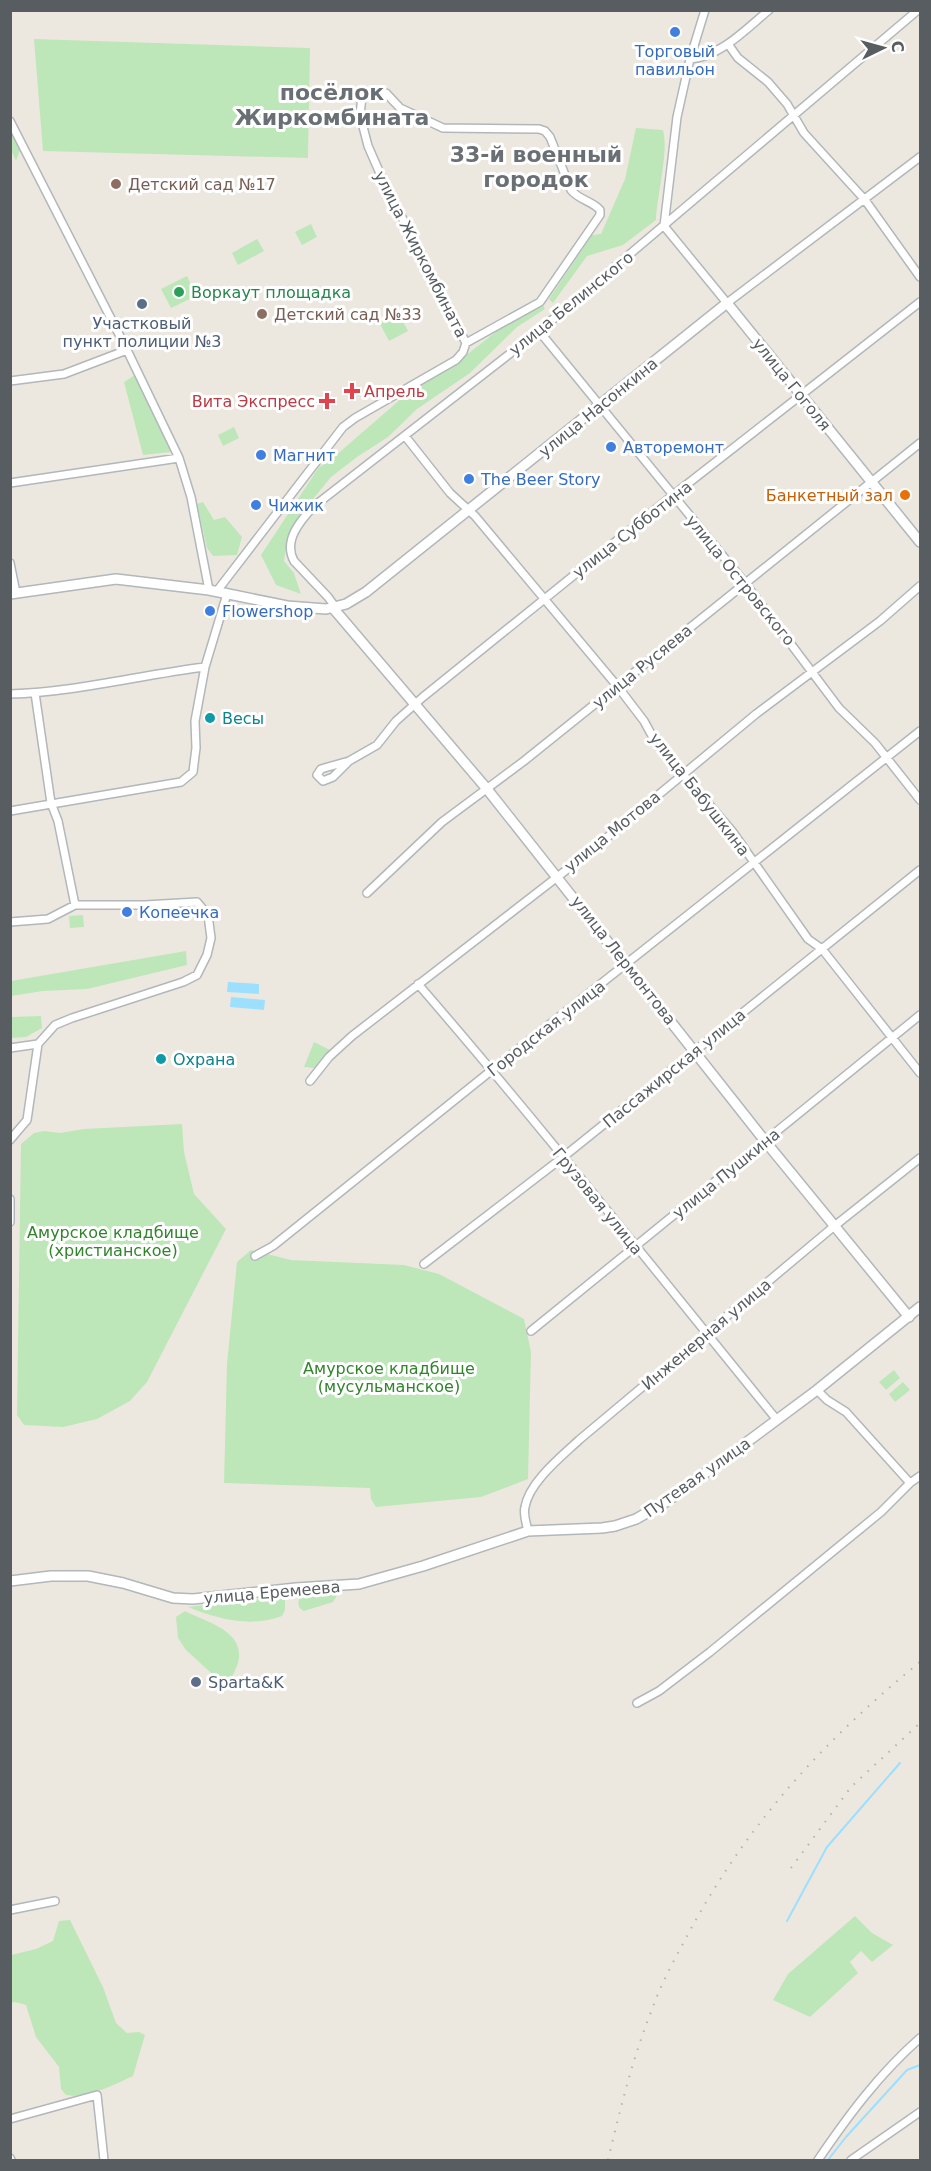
<svg xmlns="http://www.w3.org/2000/svg" width="931" height="2171" font-family="'DejaVu Sans',sans-serif">
<rect width="100%" height="100%" fill="#ede8df"/>
<path fill="#bde7b8" d="M34 39 310 48 308 158 43 151Z
M636 128 663 130C669 151 657 195 656 220L623 245 587 256 553 303 549 299 592 235 601 234 625 179Z
M11 132 20 150 16 161 11 150Z
M311 224 317 237 302 245 295 232Z
M257 239 264 251 238 265 232 253Z
M187 276 196 296 171 308 161 289Z
M543 305 545 309 517 327 470 373 417 409 388 437 357 457 331 477 305 509 287 541 284 561 294 573 301 594 276 585 261 555 319 467 327 463 417 385 460 360 497 331Z
M398 312 408 331 389 341 379 322Z
M135 375 171 452 143 455 124 382Z
M234 427 239 438 223 446 218 435Z
M203 502 214 520 225 517 242 537 237 555 213 556 207 548 197 504Z
M83 915 84 927 70 928 69 916Z
M186 951 187 965 87 989 43 991 11 996V981Z
M41 1016 42 1028 26 1037 11 1038V1017Z
M314 1042 330 1050 314 1068 304 1067Z
M182 1124 184 1152 194 1194 226 1229 147 1382 130 1401 97 1419 63 1427 24 1425 17 1415 21 1144 34 1133 44 1131 60 1133 84 1129Z
M251 1250 291 1260 404 1265 439 1274 524 1319 531 1352 528 1479 481 1497 376 1507 371 1499 370 1488 224 1483 227 1364 237 1262Z
M894 1370 900 1378 886 1390 879 1382Z
M903 1382 910 1390 895 1402 889 1394Z
M335 1591 338 1594 333 1602 304 1611C296 1607 298 1601 301 1594Z
M282 1596 285 1597V1610L282 1616C251 1628 218 1619 188 1607Z
M185 1611C202 1620 238 1629 239 1653 240 1663 234 1672 230 1681L221 1682 186 1650 178 1638 176 1617Z
M855 1916 872 1933 893 1945 872 1962 861 1951 850 1962 858 1973 810 2017 773 2000 788 1974Z
M70 1920 103 1987 116 2023 127 2033 139 2032 145 2035 133 2076C113 2085 88 2099 66 2095L61 2089 59 2067 36 2037 26 2005 15 2002 10 2003 11 1955 36 1949 53 1941 59 1921Z"/>
<path fill="#9cdfff" d="M228 982 259 984V994L227 992Z
M231 997 265 1000 264 1010 230 1007Z"/>
<g fill="none" stroke-linecap="round" stroke-linejoin="round">
<path stroke="#9cdfff" stroke-width="2" d="M787 1921 827 1847 900 1763
M828 2160 846 2137 907 2070 920 2065"/>
<defs>
<path id="minor" d="M705 10 690 59 677 117 664 226 727 303 920 157
M728 44 738 58 768 82 787 104 804 133 865 200 920 277
M690 59C720 57 746 29 769 10
M10 121 127 350 179 458 191 497 209 590
M539 331 745 583 839 708 875 743 920 800
M10 381 64 374 127 350
M405 436 450 493 475 516 618 687 644 721 656 743 732 831 808 939 822 949 920 1073
M10 483 179 458
M10 563 16 593
M217 591 343 427 355 418 456 360 463 352 466 343 382 178 368 146 360 115 362 96 386 93 400 108 443 128 539 129 545 131 550 137 571 190C579 200 592 201 600 210V215L540 302 466 343
M336 608 328 597 294 561C283 541 300 521 313 507L539 331 918 10
M35 693 51 803 58 821 75 905
M10 694C76 692 140 675 205 667
M349 761 333 777 323 781 317 775 321 769 349 761 377 745 396 721 423 697 672 496 920 302
M10 811 181 782 193 772 196 748 195 721 205 667 227 594
M367 893 442 822 524 761 920 443
M10 922 48 919 75 905H145L197 902 208 915 211 938 207 955 197 975 183 982 72 1018 55 1025 38 1044 10 1048
M418 984C541 1126 658 1274 777 1420
M310 1081 329 1057 352 1036 587 854 756 714 880 621 920 586
M10 1140 27 1120 38 1044
M10 1199V1222
M255 1256 273 1246 492 1070 920 731
M424 1264 562 1158 920 870
M531 1331 920 1015
M817 1390 827 1400 846 1412 910 1483
M528 1531C526 1522 523 1515 525 1507 529 1482 562 1456 579 1440L832 1228 920 1158
M637 1703 659 1691 710 1652 881 1512 910 1483 920 1476
M10 1910 55 1901
M10 2119 97 2095 104 2160
M10 2158 11 2160
M818 2160C848 2116 879 2074 920 2038
M851 2160 920 2112"/>
<path id="tertiary" d="M10 594 116 579 209 590 287 606 326 609 346 604 366 592 727 303 920 542
M333 608 487 789 765 1141 909 1317
M10 1581 51 1576H88L123 1583 173 1598 193 1599 296 1588 359 1584 423 1566 528 1531 602 1528 615 1526 636 1519 669 1500 817 1390 920 1307"/>
</defs>
<use href="#minor" stroke="#b2b7bb" stroke-width="10"/>
<use href="#tertiary" stroke="#b2b7bb" stroke-width="12"/>
<use href="#minor" stroke="#fff" stroke-width="7"/>
<use href="#tertiary" stroke="#fff" stroke-width="9"/>
<path stroke="#b1b2b2" stroke-width="2" stroke-dasharray="1.5 8" stroke-linecap="butt" d="M791 1868 851 1787 920 1723
M608 2160C620 2110 632 2060 651 2012 660 1986 673 1962 686 1938 745 1826 823 1741 920 1662"/>
</g>
<g fill="#3f7fe0" stroke="#fff" stroke-width="2">
<circle cx="675" cy="32" r="6"/>
<circle cx="611" cy="447" r="6"/>
<circle cx="261" cy="455" r="6"/>
<circle cx="469" cy="479" r="6"/>
<circle cx="256" cy="505" r="6"/>
<circle cx="210" cy="611" r="6"/>
<circle cx="127" cy="912" r="6"/>
</g>
<g fill="#8d6e63" stroke="#fff" stroke-width="2">
<circle cx="116" cy="184" r="6"/>
<circle cx="262" cy="314" r="6"/>
</g>
<circle fill="#2e9e5b" stroke="#fff" stroke-width="2" cx="179" cy="292" r="6"/>
<g fill="#5c6f8a" stroke="#fff" stroke-width="2">
<circle cx="142" cy="304" r="6"/>
<circle cx="196" cy="1682" r="6"/>
</g>
<g fill="#e0444e" stroke="#fff" stroke-width="2">
<path d="M349 382h6v6h6v6h-6v6h-6v-6h-6v-6h6z"/>
<path d="M324 392h6v6h6v6h-6v6h-6v-6h-6v-6h6z"/>
</g>
<circle fill="#e8710a" stroke="#fff" stroke-width="2" cx="905" cy="495" r="6"/>
<g fill="#0f9aa8" stroke="#fff" stroke-width="2">
<circle cx="210" cy="718" r="6"/>
<circle cx="161" cy="1059" r="6"/>
</g>
<g text-anchor="middle" stroke-width="6" stroke-linejoin="round" paint-order="stroke">
<g font-size="16" fill="#366cbe" stroke="#fff" text-anchor="start">
<text x="675" y="57" text-anchor="middle">Торговый<tspan x="675" dy="18">павильон</tspan></text>
<text x="623" y="453">Авторемонт</text>
<text x="273" y="461">Магнит</text>
<text x="481" y="485">The Beer Story</text>
<text x="268" y="511">Чижик</text>
<text x="222" y="617">Flowershop</text>
<text x="139" y="918">Копеечка</text>
</g>
<g font-size="16" fill="#785e54" stroke="#fff" text-anchor="start">
<text x="128" y="190">Детский сад №17</text>
<text x="274" y="320">Детский сад №33</text>
</g>
<g font-size="16" fill="#585d61" stroke="#fff">
<text transform="translate(421 254) rotate(63)" y="6">улица Жиркомбината</text>
<text transform="translate(571 303) rotate(-39)" y="6">улица Белинского</text>
<text transform="translate(792 384) rotate(51)" y="6">улица Гоголя</text>
<text transform="translate(598 407) rotate(-39)" y="6">улица Насонкина</text>
<text transform="translate(632 529) rotate(-38)" y="6">улица Субботина</text>
<text transform="translate(741 580) rotate(51)" y="6">улица Островского</text>
<text transform="translate(642 666) rotate(-39)" y="6">улица Русяева</text>
<text transform="translate(700 794) rotate(52)" y="6">улица Бабушкина</text>
<text transform="translate(612 831) rotate(-39)" y="6">улица Мотова</text>
<text transform="translate(624 960) rotate(52)" y="6">улица Лермонтова</text>
<text transform="translate(546 1028) rotate(-38)" y="6">Городская улица</text>
<text transform="translate(674 1068) rotate(-39)" y="6">Пассажирская улица</text>
<text transform="translate(726 1173) rotate(-39)" y="6">улица Пушкина</text>
<text transform="translate(598 1201) rotate(51)" y="6">Грузовая улица</text>
<text transform="translate(706 1334) rotate(-40)" y="6">Инженерная улица</text>
<text transform="translate(697 1477) rotate(-35)" y="6">Путевая улица</text>
<text transform="translate(272 1592) rotate(-5)" y="6">улица Еремеева</text>
</g>
<g font-size="16" fill="#27864d" stroke="#fff" text-anchor="start">
<text x="191" y="298">Воркаут площадка</text>
</g>
<g font-size="16" fill="#4e5e75" stroke="#fff">
<text x="142" y="329">Участковый<tspan x="142" dy="18">пункт полиции №3</tspan></text>
<text x="208" y="1688" text-anchor="start">Sparta&amp;K</text>
</g>
<g font-size="16" fill="#be3a42" stroke="#fff" text-anchor="start">
<text x="364" y="397">Апрель</text>
<text x="315" y="407" text-anchor="end">Вита Экспресс</text>
</g>
<g font-size="16" fill="#c56008" stroke="#fff" text-anchor="end">
<text x="893" y="501">Банкетный зал</text>
</g>
<g font-size="16" fill="#0d838f" stroke="#fff" text-anchor="start">
<text x="222" y="724">Весы</text>
<text x="173" y="1065">Охрана</text>
</g>
<g font-size="16" fill="#32842d" stroke="#fff">
<text x="113" y="1238">Амурское кладбище<tspan x="113" dy="18">(христианское)</tspan></text>
<text x="389" y="1374">Амурское кладбище<tspan x="389" dy="18">(мусульманское)</tspan></text>
</g>
<g font-size="22" font-weight="bold" fill="#696f74" stroke="#fff">
<text x="332" y="100">посёлок<tspan x="332" dy="25">Жиркомбината</tspan></text>
<text x="536" y="162">33-й военный<tspan x="536" dy="25">городок</tspan></text>
</g>
</g>
<rect width="931" height="2171" fill="none" stroke="#585d61" stroke-width="24"/>
<g transform="translate(883 48) rotate(85)" stroke="#ffffff" stroke-width="4.5" paint-order="stroke">
<path d="M0-4.5L10 22L0 15L-10 22Z" fill="#585d61"/>
<text y="-9" font-size="16" font-weight="bold" text-anchor="middle" fill="#585d61">С</text>
</g>
</svg>
